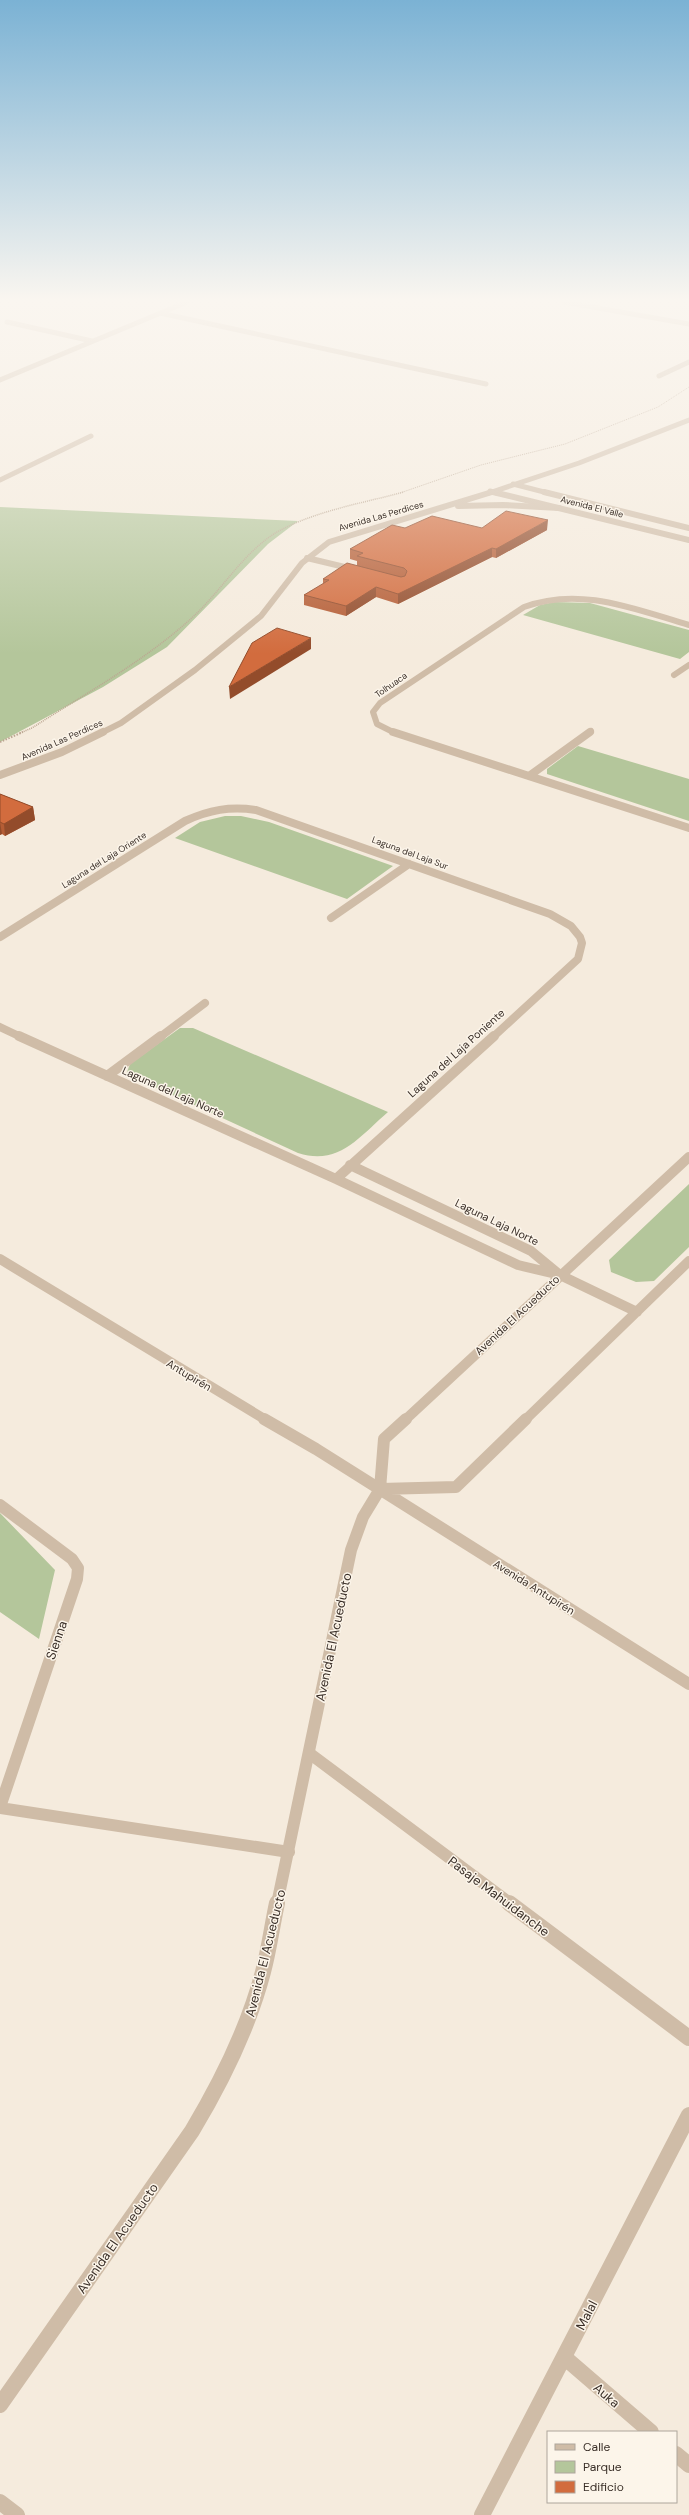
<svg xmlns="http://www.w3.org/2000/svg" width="689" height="2515" font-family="'DM Sans',sans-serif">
<rect width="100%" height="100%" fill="#f5ebdd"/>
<path fill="#b4c69b" d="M0 507 298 521 268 544 167 647 103 687 0 742Z
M554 602 590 603 689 630V652L680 659 523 615 540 605Z
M578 746 689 779V821L547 774V769Z
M225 816H241L269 822 393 866 347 899 175 838 200 822Z
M180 1028H193L388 1112C359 1137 339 1166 298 1153L129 1075 127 1072 130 1064Z
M689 1184V1247L654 1281 636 1282 611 1272 609 1260Z
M0 1513 55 1570 39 1639 0 1612Z"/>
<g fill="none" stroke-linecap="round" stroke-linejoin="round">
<path stroke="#bba691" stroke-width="1" stroke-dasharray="1 1" stroke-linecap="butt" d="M400 493 481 465 565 444 658 407 689 387"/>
<path stroke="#bba691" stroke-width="1.5" stroke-dasharray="1 1" stroke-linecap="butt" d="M20 733 32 728C88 692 148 659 196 614 223 588 245 551 277 532 315 511 363 503 404 492"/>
<path stroke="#bba691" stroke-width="2" stroke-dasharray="1.5 1.5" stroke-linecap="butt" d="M0 742 23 732"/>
<path stroke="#cfbca7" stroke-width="5" d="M564 302 689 324
M160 313 486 384
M7 322 92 341
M659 376 689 362
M0 380 187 302
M0 480 91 436
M513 484 548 493
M490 491 497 493"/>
<path stroke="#cfbca7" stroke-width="6" d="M493 492 689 540
M544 492 689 528
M307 558 353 569
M674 675 689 665
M395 733 377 724 373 712 380 703 524 607C580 586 634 609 689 625
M588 733 591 731"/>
<path stroke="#cfbca7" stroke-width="8" d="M393 732 689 828
M529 776 590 732
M331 918 409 864
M0 937 185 821C209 810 230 806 256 810L550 914 571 926 580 937 582 943 578 959 493 1037
M0 1027 21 1037
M160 1037 205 1003"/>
<path stroke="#cfbca7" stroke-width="10" d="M19 1036 336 1179 518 1265 560 1275
M107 1076 161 1036
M350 1165 531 1251 560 1275
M336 1179 494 1036"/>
<path stroke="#cfbca7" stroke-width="12" d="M0 1505 72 1559 78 1568 77 1579 0 1807
M309 1753 511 1904
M0 1808 289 1852"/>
<path stroke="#cfbca7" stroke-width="16" d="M509 1903 689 2038
M564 2357 651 2432
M676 2454 689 2465
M0 2502 17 2515
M482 2515 689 2115"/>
<path stroke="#cfbca7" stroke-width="5" d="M489 493 579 463 689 420"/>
<path stroke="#cfbca7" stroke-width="6" d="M458 506 503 505 559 508
M101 733 121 723 195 670 261 616 302 563 329 542 492 492"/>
<path stroke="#cfbca7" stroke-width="8" d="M0 775 62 752 103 732"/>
<path stroke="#cfbca7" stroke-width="10" d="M0 1259 266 1420
M560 1275 637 1312
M405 1420 689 1157
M525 1420 689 1261"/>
<path stroke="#cfbca7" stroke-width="12" d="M264 1419 316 1449 689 1684
M381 1489 456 1487 526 1419
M277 1904 351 1550 363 1517 380 1489 384 1439 406 1419"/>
<path stroke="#cfbca7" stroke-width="16" d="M0 2405 192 2131C222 2081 248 2029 263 1972 269 1950 272 1926 277 1903"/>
</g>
<path fill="#b55d35" d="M405 528H482L547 530 496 558 492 557 398 604 376 597 346 616 304 605V595L323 584V579L357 566V561L350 559V549Z
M0 794 33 807 35 820 5 836 2 834 0 835Z"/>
<path fill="#934c2b" d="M548 520 547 530 496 558V549Z
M492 548V557L398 604V594Z
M376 587V597L346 616V606Z
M311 638V649L230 699 229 687Z
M33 807 35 820 5 836 4 824Z
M0 822 2 834 0 835Z"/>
<path fill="#d26c3e" stroke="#934c2b" d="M506 511 548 520 496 549 492 548 398 594 376 587 346 606 304 595 329 580 323 579 347 563 401 577 405 576 407 571 404 568 357 556 363 553 350 549 392 525 405 528 432 516 482 528Z
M277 628 311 638 229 687 252 643Z
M0 794 33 807 4 824 0 822Z"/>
<linearGradient id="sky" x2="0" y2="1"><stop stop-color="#7bb2d4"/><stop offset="0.46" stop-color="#faf6f0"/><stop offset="1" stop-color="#faf6f0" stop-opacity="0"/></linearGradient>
<rect width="689" height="654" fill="url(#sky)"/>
<g text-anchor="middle" stroke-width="3" stroke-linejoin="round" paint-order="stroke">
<g font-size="9" fill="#3a2f28" stroke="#fcf5ea">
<text transform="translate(592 507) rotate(14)" y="3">Avenida El Valle</text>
<text transform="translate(381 516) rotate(-16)" y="3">Avenida Las Perdices</text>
<text transform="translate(391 685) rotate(-35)" y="3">Tolhuaca</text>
<text transform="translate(62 740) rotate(-24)" y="3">Avenida Las Perdices</text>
<text transform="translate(410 853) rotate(20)" y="3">Laguna del Laja Sur</text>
<text transform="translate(104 860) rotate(-32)" y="3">Laguna del Laja Oriente</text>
</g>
<g font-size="11" fill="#3a2f28" stroke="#fcf5ea">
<text transform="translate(456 1053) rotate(-42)" y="4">Laguna del Laja Poniente</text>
<text transform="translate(173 1092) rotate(24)" y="4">Laguna del Laja Norte</text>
<text transform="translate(497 1222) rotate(26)" y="4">Laguna Laja Norte</text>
<text transform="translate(517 1315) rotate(-43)" y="4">Avenida El Acueducto</text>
<text transform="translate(189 1375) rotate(31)" y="4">Antupirén</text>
<text transform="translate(534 1587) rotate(32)" y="4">Avenida Antupirén</text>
</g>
<g font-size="13" fill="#3a2f28" stroke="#fcf5ea">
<text transform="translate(333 1637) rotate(-78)" y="5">Avenida El Acueducto</text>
<text transform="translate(56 1640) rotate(-71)" y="5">Sienna</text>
<text transform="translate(499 1896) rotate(37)" y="5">Pasaje Mahuidanche</text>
<text transform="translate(265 1953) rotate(-76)" y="5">Avenida El Acueducto</text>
<text transform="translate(117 2238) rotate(-55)" y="5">Avenida El Acueducto</text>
<text transform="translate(586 2315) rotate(-63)" y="5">Malal</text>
<text transform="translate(607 2395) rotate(41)" y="5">Auka</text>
</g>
</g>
<rect x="547" y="2431" width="130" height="72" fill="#fcf5ea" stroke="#aea69c"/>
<rect x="555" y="2444" width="20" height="6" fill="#cfbca7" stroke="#aea69c"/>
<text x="583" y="2451" font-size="12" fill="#3a2f28">Calle</text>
<rect x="555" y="2461" width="20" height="12" fill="#b4c69b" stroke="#aea69c"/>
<text x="583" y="2471" font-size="12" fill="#3a2f28">Parque</text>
<rect x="555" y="2481" width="20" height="12" fill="#d26c3e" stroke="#aea69c"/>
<text x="583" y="2491" font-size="12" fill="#3a2f28">Edificio</text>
</svg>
